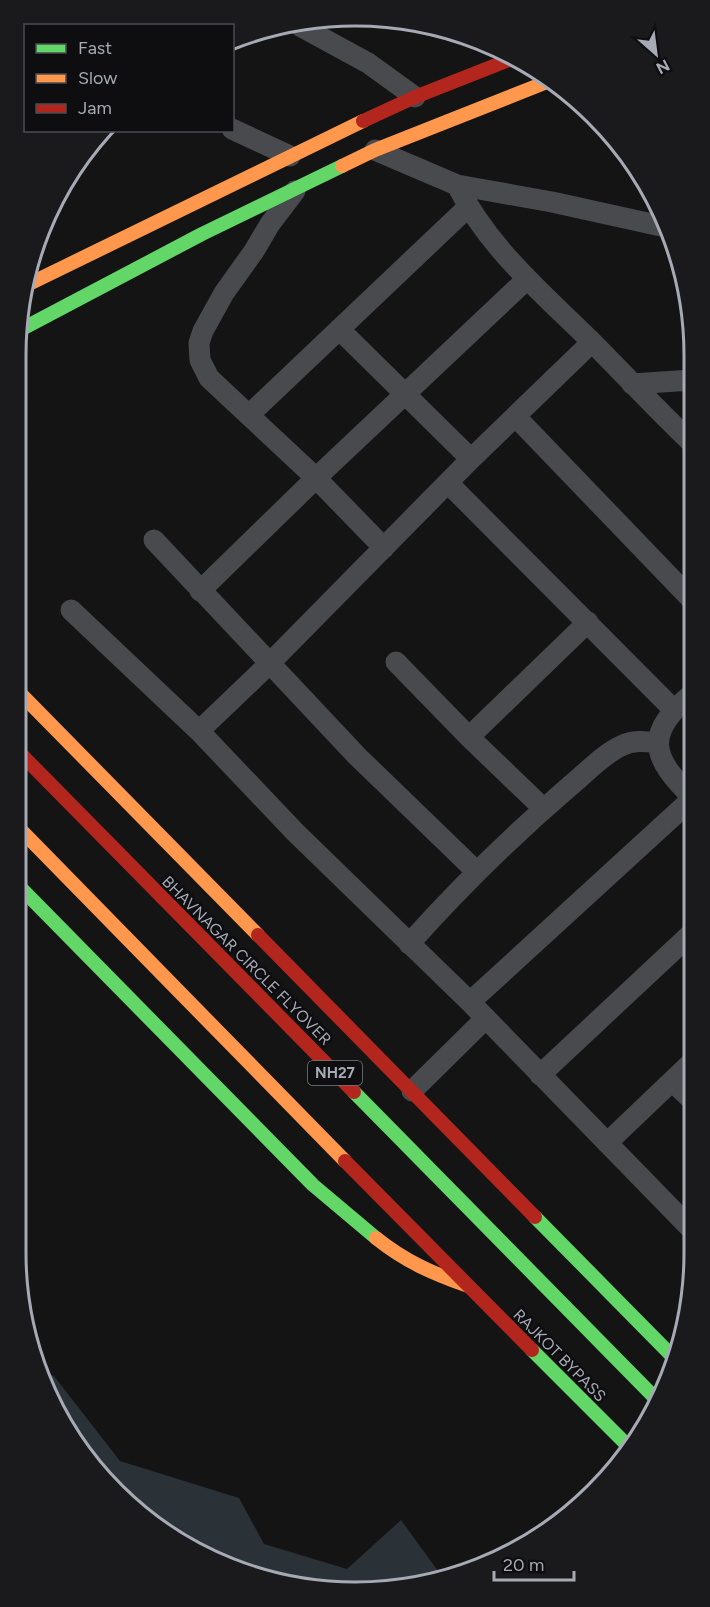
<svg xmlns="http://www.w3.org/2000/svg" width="710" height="1607" font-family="Figtree,sans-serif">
<rect width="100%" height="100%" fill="#141414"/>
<path fill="#2a3137" d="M39 1372 54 1376 120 1461 239 1498 264 1544 347 1569 401 1520 438 1571 439 1576 400 1589 289 1586 185 1547 99 1476Z"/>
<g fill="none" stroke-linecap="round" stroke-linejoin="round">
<path stroke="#494a4d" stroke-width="21" d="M300 26 368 63 415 97
M232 129 290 156
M375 150 457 185 552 202 670 228
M457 185C487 246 541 292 590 340 624 374 657 410 692 443
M295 191 270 224 254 251 224 293 203 331 199 343 200 360 209 378 316 478 384 548
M339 329 471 459
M632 384 692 380
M249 415 468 207
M516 417 693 601
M448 483 674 710
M154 540 357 756 477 872
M200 591 316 478 527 279
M71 610 199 731 295 832 470 1002 695 1233
M396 662 469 737 544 809
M693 693C643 734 651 757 694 799
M199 731 269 664 471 459 592 342
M469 737 588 622
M409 944C459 888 513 835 570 786 586 773 602 755 621 746 633 740 644 741 657 743
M470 1002 693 798
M540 1075 694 931
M673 1082 695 1103
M412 1091 486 1018
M607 1143 694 1060"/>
<path stroke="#63d668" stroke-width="14" d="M20 330 202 234 342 166
M15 882 313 1185 376 1238
M354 1092 658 1401
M535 1217 674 1358
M532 1350 629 1447"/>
<path stroke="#ff974d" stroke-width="14" d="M342 166 375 150 552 80
M29 284 363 121
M15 688 258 935
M15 824 345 1161
M376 1238C406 1262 432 1273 468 1286"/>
<path stroke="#b3261e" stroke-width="14" d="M363 121 415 97 514 58
M15 748 354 1092
M258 935 535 1217
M345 1161 532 1350"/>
</g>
<g text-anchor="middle" stroke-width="5" stroke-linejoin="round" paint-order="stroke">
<rect fill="#0e0e10" stroke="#787b84" stroke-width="1.5" x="308" y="1061" width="54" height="24" rx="4.5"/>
<g font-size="15" font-weight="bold" fill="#a5aab5">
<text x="335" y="1078">NH27</text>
</g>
<g font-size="16" fill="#a5aab5" stroke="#0e0e10">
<text transform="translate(247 960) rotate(45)" y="6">BHAVNAGAR CIRCLE FLYOVER</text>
<text transform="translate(560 1355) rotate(45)" y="6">RAJKOT BYPASS</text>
</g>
</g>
<path d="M0 0H710V1607H0ZM355 26H355A329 329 0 0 1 684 355V1253A329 329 0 0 1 355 1582H355A329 329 0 0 1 26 1253V355A329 329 0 0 1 355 26Z" fill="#1a1a1d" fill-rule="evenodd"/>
<path fill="none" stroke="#a5aab5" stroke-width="3" d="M355 26H355A329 329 0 0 1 684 355V1253A329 329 0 0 1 355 1582H355A329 329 0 0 1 26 1253V355A329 329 0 0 1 355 26Z"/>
<rect x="24" y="24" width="210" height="108" fill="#0e0e10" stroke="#4a4c52" stroke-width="1.5"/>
<rect x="36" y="44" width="30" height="9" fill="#63d668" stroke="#4a4c52" stroke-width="1.5"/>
<text x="78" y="54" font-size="18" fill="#a5aab5">Fast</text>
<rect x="36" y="74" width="30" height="9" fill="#ff974d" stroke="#4a4c52" stroke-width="1.5"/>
<text x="78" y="84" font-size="18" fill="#a5aab5">Slow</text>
<rect x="36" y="104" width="30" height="9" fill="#b3261e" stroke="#4a4c52" stroke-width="1.5"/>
<text x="78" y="114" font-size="18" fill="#a5aab5">Jam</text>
<g transform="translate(656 54) rotate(152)" stroke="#0e0e10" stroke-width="4.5" paint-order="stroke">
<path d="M0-4.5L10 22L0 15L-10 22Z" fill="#a5aab5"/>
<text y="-9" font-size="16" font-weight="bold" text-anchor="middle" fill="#a5aab5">N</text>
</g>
<path d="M494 1571v9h80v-9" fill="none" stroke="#a5aab5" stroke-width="3"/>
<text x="503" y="1571" font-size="18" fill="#a5aab5" stroke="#0e0e10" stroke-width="4.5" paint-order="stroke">20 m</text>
</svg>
